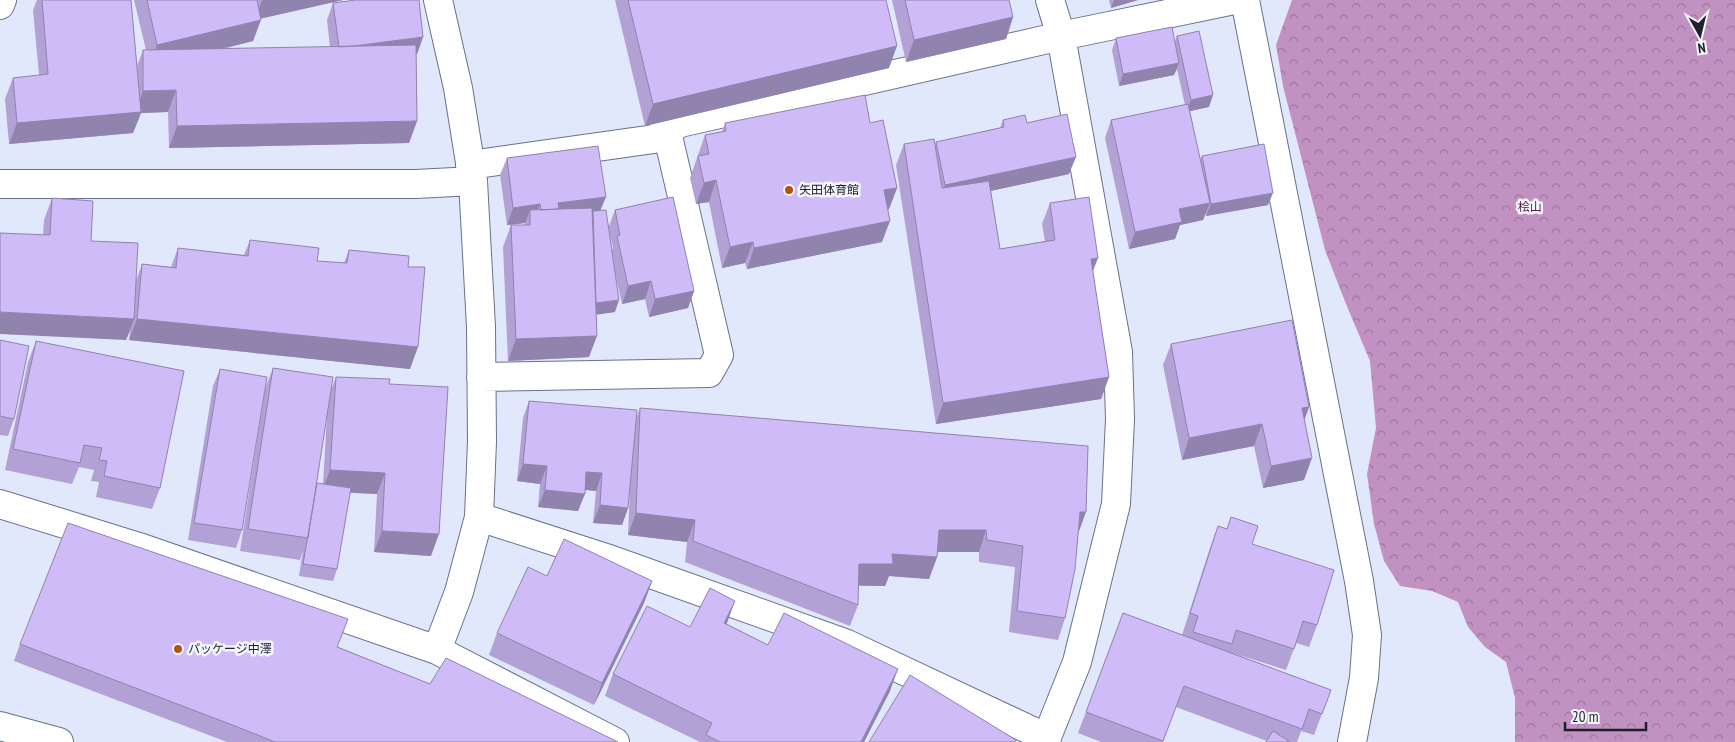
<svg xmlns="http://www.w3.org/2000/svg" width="1735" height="742" font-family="'PT Sans Narrow','Noto Sans JP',sans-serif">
<defs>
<pattern id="forest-crowns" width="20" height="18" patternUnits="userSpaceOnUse" patternTransform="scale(1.25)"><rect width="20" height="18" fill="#c192c1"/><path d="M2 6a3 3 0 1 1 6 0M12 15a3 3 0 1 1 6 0" fill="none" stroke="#9c779d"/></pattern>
</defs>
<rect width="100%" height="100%" fill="#e2e8fb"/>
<path fill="url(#forest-crowns)" d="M1292 0H1735V742H1515V698L1506 662 1485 647 1468 627 1458 602 1432 591 1400 586 1384 561 1374 524 1367 474 1376 428 1370 361 1346 304 1325 250 1283 86 1276 45Z"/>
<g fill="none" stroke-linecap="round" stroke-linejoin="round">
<defs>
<path id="minor" d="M1245 0 1359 581 1367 635 1364 678 1352 742
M0 5 2 0
M470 165 654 139 680 123 1061 36 1234 0
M0 184H416L473 181
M481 377 709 373 719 355 667 132
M0 504 139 547 437 650 615 742
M479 517 606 558 847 644 1047 738
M437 650 459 592 479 517 482 441 481 327 473 181 458 88 438 0
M0 726 59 742
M1045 742 1077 662 1116 504 1120 419 1118 352 1061 36 1050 0"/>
</defs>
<use href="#minor" stroke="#69718d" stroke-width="30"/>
<use href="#minor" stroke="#fff" stroke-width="28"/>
</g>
<path fill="#b1a1d4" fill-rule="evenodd" d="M37 0H131L137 66 143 50H146L134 0H343L261 18 253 41 223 49 330 47 327 20 333 3 423 37 417 54H416L417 121 409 143 169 148 168 112 141 113 133 133 9 144 5 99 13 78 39 75 33 10Z
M615 0H886L889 68 645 126Z
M892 0H1009L1013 17 1006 39 906 62Z
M1109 0H1138L1111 8Z
M1177 36 1209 107 1190 111 1200 160 1202 156 1268 205 1206 216V213L1203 220 1180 225 1175 239 1129 249 1105 138 1111 120 1185 105 1177 69 1174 75 1119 86 1112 50 1116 38 1175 41Z
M1003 120 1027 123 1069 174 991 191 1000 249 1045 241 1042 224 1050 203 1093 272 1109 377 1101 399 936 424 896 165 904 144 935 145 936 142 1000 128Z
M725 123H870L897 188 889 209H887L882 242 747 269 745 263 722 268 709 202 696 204 690 178 705 135 722 132Z
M507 158 601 211 609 226 615 210 694 291 688 308 649 317 645 299 622 304 615 273V312L596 314 589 357 508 361 503 247 511 225H524L525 223 507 225 500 175ZM610 234 613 248 612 250Z
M52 198 91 241 136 281 142 264 171 267 178 248 244 255 250 240 317 261 344 263 349 250 408 267 410 369 129 340 130 331 126 340 43 235 44 220Z
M0 340 14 419 8 436 0 435Z
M36 341 160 488 152 509 96 497 99 482 91 481 94 470 79 467 72 484 5 470 28 362Z
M1171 344 1309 407 1304 421V480L1263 488 1254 446 1182 460 1163 365Z
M273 368 331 390 336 377 389 384 431 556 374 552 377 494 350 493 337 569 333 581 299 576 303 550 300 560 240 551 265 389ZM327 415 323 484 317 483 316 487Z
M220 369 242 530 236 548 188 540 213 386Z
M529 401 636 419 640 408 1078 533 1065 618 1058 640 1009 632 1015 567 979 562V552H937V557L929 579 889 576 885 586H858V605L850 626 685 562 687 542 628 535 630 490 628 508 622 525 593 523 596 491 585 490 578 511 538 507 540 484 517 481 523 418Z
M1231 517 1317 625 1309 647 1296 643 1286 670 1229 652 1331 690 1314 735 1301 731 1297 742H1266L1267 741 1176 707 1163 742H1101L1078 733 1123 613 1182 635 1210 548 1218 526 1227 529Z
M547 576 652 581 644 603 594 705 489 655 497 633Z
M727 624 768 645 890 691 864 742H700L605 696 613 674 690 627Z
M20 644 338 647 430 684 618 742H227L14 661Z"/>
<path fill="#9083ad" d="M262 0H343L255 20Z
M1114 0H1138L1111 8Z
M1013 17 1006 39 906 62 914 40Z
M261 20 253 41 149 66 157 45Z
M423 37 417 54 333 65 339 48Z
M897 46 889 68 645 126 653 104Z
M1179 63 1174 75 1119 86 1123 74Z
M176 90 168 112 141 113 133 133 9 144 17 123 136 112 143 91Z
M1213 95 1209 107 1186 112 1191 100Z
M417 121 409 143 169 148 177 126Z
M1076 157 1069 174 939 202 945 185Z
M716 180 709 202 696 204 704 183Z
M897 188 889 209 876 212 884 190Z
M1273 193 1268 205 1206 216 1211 204Z
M606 197 599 214 553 228 558 203Z
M1210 203 1203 220 1180 225 1175 239 1129 249 1135 232 1179 209Z
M540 204 534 222 530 210 525 223 507 225 513 208Z
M890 221 882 242 747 269 754 248Z
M753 242 745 263 722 268 730 247Z
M1098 258 1090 279 1091 259Z
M651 281 645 299 622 304 628 286Z
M694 291 688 308 649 317 655 299Z
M619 300 615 312 588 316 592 304Z
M0 312 134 319 126 340 0 334Z
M137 319 418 347 410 369 129 340Z
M597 336 589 357 508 361 516 339Z
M1109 377 1101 399 936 424 943 403Z
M1309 407 1301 429 1302 408Z
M1262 424 1254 446 1182 460 1189 438Z
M1312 458 1304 480 1263 488 1271 466Z
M523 464 547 466 540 484 517 481Z
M330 470 385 473 377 494 322 491Z
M586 472 602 473 596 491 580 489Z
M545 490 585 494 578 511 538 507Z
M600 505 628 508 622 525 593 523Z
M1080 512H1086L1078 534Z
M636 513 695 520 687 542 628 535Z
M939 530H986L979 552H931Z
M382 531 439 534 431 556 374 552Z
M892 554 937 557 929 579 889 576 885 586 851 585 859 564Z
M652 581 644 603 594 705 602 683Z
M735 601 727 623 717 645 724 623Z
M898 669 890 691 864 742H861Z"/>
<path fill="#cebbf7" stroke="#9083ad" d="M42 0H131L141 112 17 123 13 78 48 74Z
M147 0H257L261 20 157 45Z
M356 0H419L423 37 354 46 339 47 333 3Z
M628 0H886L897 46 653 104Z
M905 0H1009L1013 17 914 40Z
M1172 27 1179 63 1123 74 1116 38Z
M1199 31 1213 95 1191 100 1177 36Z
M416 45 417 121 177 126 176 90 143 91V50Z
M865 95 870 123 883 120 897 188 884 190 890 221 754 248 753 242 730 247 716 180 704 183 698 156 709 154 705 135 726 131 725 123Z
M1188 104 1210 203 1179 209 1182 222 1135 232 1111 120Z
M1067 114 1076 157 945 185 936 142 1004 127 1003 120 1025 115 1027 123Z
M934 139 942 188 989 181 1000 249 1055 240 1050 203 1089 197 1098 258 1091 259 1109 377 943 403 904 144Z
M1264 144 1273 193 1211 204 1202 156Z
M598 146 606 197 558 203 559 209 541 210 540 204 513 208 507 158Z
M673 197 694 291 655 299 651 281 628 286 617 236 620 235 615 210Z
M52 198 93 201 91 241 138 243 134 319 0 312V233L50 235Z
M592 208 597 336 516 339 511 225H530V210Z
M606 210 619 300 596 303 593 211Z
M250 240 319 248 317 261 347 263 349 250 409 256 408 267H425L418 347 137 319 142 264 176 268 178 248 248 256Z
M1292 320 1309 407 1302 408 1312 458 1271 466 1262 424 1189 438 1171 344Z
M0 340 29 346 14 419 0 416Z
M36 341 184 371 160 488 104 476 107 461 99 460 102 448 84 445 80 463 13 449Z
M273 368 333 377 308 538 248 529Z
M220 369 267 377 242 530 194 523Z
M336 377 390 379 389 384 448 387 439 534 382 531 385 473 330 470Z
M529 401 637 410 628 508 600 505 602 473 586 472 585 494 545 490 547 466 523 464Z
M640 408 1088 446 1086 512H1080L1075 569 1065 618 1017 611 1023 546 987 540 986 530H939L937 557 892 554 893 564H859L858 605 693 541 695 520 636 513Z
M317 483 351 488 337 569 303 564Z
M1231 517 1258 526 1252 544 1334 570 1317 625 1303 621 1294 649 1236 630 1232 644 1193 632 1198 616 1190 613 1218 526 1227 529Z
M68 523 348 619 337 647 430 684 446 658 618 742H275L235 726 20 644Z
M564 539 652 581 602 683 497 633 528 567 547 576Z
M710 588 735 601 724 623 768 645 784 613 898 669 861 742H720L706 735 712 723 613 674 647 606 690 627Z
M1123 613 1331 690 1322 714 1309 709 1302 729 1184 686 1163 741 1086 712Z
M910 675 1016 740 1015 742H869Z
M1273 731 1290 742H1266Z"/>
<g fill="#b35311" stroke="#f4f6fc" stroke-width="2">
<circle cx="789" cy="190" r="5"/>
<circle cx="178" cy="649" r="5"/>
</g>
<g text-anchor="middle" stroke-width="5" stroke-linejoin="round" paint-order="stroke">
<g font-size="12" fill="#1e212d" stroke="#f4f6fc" text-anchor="start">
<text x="799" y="194">矢田体育館</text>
<text x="188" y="653">パッケージ中澤</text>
</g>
<g font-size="12" fill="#531a55" stroke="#f4f6fc">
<text x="1530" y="211">桧山</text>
</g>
</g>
<g transform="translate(1700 35) rotate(172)" stroke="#f4f6fc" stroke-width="4" paint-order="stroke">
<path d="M0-4L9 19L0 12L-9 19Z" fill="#1e212d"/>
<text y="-8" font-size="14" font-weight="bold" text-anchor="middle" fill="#1e212d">N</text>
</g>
<path d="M1565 722v8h81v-8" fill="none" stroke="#1e212d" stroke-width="2.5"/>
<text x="1572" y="722" font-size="15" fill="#1e212d" stroke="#f4f6fc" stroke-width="4" paint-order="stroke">20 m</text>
</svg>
